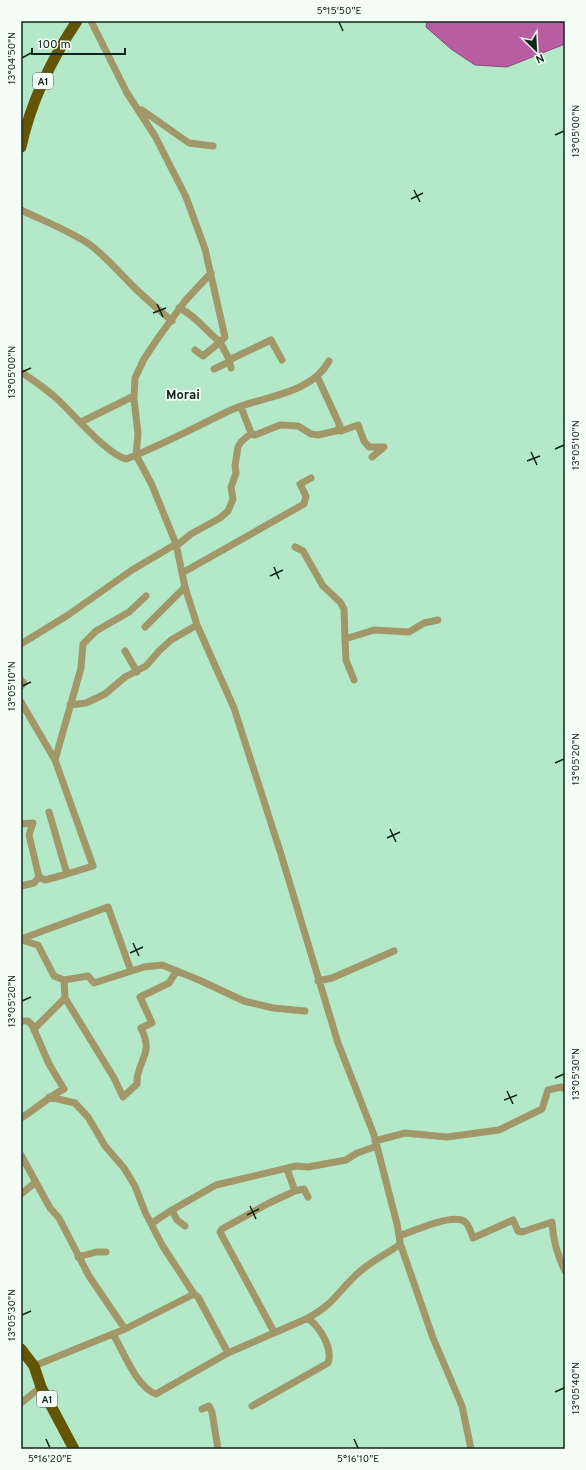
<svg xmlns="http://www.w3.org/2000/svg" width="586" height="1470" font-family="Overpass,sans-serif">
<rect width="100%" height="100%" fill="#b3e9c8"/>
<path fill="#b85da1" stroke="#864c78" d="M427 21H565V44L507 67 475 65 451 49 426 27Z"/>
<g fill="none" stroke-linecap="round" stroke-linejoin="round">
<path stroke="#a19769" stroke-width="7" d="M91 21 127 93 155 136 186 197 205 249 225 337 220 342 228 357 231 368
M142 110 189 143 213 146
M21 210C44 221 68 230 89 244 104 255 116 269 129 282 142 296 157 308 172 321
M211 273 185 301 158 338 144 359 135 378 134 399 138 434 136 455 152 485 176 544 185 587 197 625 234 708 280 851 338 1043 374 1135 397 1224 400 1241 399 1245C385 1255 368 1263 356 1275 336 1294 333 1305 306 1319
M179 308C195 315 206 331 220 342L203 356 195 350
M229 360 271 340 282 360
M214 369 229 362
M21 372C33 380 45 388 56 398 73 413 106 454 126 459 162 445 195 427 231 410 262 396 311 395 329 361
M241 407 251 433 255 435 280 425 298 426 311 434 318 435 340 430V426L317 376
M81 422 134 396
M338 429 341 431 358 425 364 441 369 447H384L372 457
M175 547 191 534 220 518 228 511 233 499 231 487 236 473 235 466 238 447 241 442 251 433
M295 547 303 551 323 586 340 602 344 609 345 639
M182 573 304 504 306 496 300 484 311 478
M145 627 185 587
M21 644 68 615 132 570 176 544
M125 651 137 672
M21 680 24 683 21 686
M354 680 346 660 345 639 374 630 409 632 424 623 438 620
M21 702 55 760 93 866 67 874
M70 705 86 703 105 694 125 677 146 666 159 651 171 640 197 625
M55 760 81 668 83 644 96 631 129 612 146 596
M21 824 33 823 29 835 39 877 34 883 21 886
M39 877 45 880 67 874 49 812
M21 939 108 907 131 971
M21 940 38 945 54 976 64 980 88 976 94 983 144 967 162 965 199 980 244 1001 273 1008 305 1011
M318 981 332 978 394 951
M65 998 114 1078 123 1097 137 1084C137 1080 137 1077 138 1074 143 1054 152 1051 141 1028L152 1023 140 997 169 983 176 972
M21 1021H28L32 1025 49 1064 64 1089C48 1097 36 1109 21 1118
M34 1029 65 998 64 980
M49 1097 75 1103 88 1117 105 1146 124 1168 135 1186 145 1212 162 1245 194 1294
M375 1141 405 1133 447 1137 499 1130 542 1109 548 1090 561 1087 565 1089
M21 1155 50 1208 59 1218 89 1276 125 1329
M287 1169 295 1191
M21 1194 36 1182
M152 1223 172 1210
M185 1226 177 1220 172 1210 216 1185 296 1166 308 1167 346 1160 357 1153 377 1146
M399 1236C414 1231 450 1214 464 1221 469 1224 471 1233 473 1238L513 1220 518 1231 522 1232 552 1222C553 1240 557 1255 565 1271
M400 1243 433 1338 462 1406 471 1449
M78 1257 96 1252H106
M274 1332 220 1232 222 1229 269 1203 295 1191 304 1189 308 1197
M113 1334C123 1351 137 1388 156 1394L228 1353 306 1319 310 1320C321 1329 333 1349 328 1363L252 1406
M34 1366 125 1329 194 1294 198 1297 228 1353
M21 1403 41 1387
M202 1409 209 1406 212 1412 218 1449"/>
<path stroke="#635503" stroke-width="11" d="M21 147C31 101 51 60 77 21
M21 1349 34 1366 41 1387 74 1449"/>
</g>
<path fill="none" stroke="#11261a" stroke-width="1.5" d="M339 22 343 31M22 58 31 53M555 135 564 131M414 190 420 202M411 199 423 193M157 304 163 317M153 313 166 308M22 372 31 368M555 449 564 445M531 452 537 465M527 461 540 456M274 567 279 579M270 576 283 570M22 686 31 682M555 763 564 759M390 829 396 842M387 838 400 832M133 943 139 956M130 953 143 947M22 1001 31 997M555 1078 564 1074M507 1091 513 1104M504 1100 517 1095M250 1206 256 1219M247 1215 259 1209M22 1315 31 1311M555 1392 564 1388M46 1439 50 1448M354 1439 358 1448"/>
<g text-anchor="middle" stroke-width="3.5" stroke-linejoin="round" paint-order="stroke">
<g fill="#f4fef7" stroke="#55675c" stroke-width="1">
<rect x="33" y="73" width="20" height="16" rx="3"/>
<rect x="37" y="1391" width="20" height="16" rx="3"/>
</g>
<g font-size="10" font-weight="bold" fill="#11261a">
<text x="43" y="85">A1</text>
<text x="47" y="1403">A1</text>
</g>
<g font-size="13" font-weight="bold" fill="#11261a" stroke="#f4fef7">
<text x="183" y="399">Morai</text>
</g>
</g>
<rect width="586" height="1470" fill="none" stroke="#f4fef7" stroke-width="44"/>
<g transform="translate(536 50) rotate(156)" stroke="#f4fef7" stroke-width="3" paint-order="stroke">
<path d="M0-3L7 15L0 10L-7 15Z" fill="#11261a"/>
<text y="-6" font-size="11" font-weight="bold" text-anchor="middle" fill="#11261a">N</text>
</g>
<path d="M32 48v6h93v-6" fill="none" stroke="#11261a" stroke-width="2"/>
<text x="38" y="48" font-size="12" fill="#11261a" stroke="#f4fef7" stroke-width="3" paint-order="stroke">100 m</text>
<rect x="22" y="22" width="542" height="1426" fill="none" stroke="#11261a" stroke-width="1.5"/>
<g font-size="10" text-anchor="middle" fill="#11261a">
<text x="339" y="14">5°15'50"E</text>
<text transform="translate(11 58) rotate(-90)" y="4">13°04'50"N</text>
<text transform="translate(575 131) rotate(-90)" y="4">13°05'00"N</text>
<text transform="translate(11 372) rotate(-90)" y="4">13°05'00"N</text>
<text transform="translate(575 445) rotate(-90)" y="4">13°05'10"N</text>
<text transform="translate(11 686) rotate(-90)" y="4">13°05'10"N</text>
<text transform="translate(575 759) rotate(-90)" y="4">13°05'20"N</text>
<text transform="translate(11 1001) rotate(-90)" y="4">13°05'20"N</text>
<text transform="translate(575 1074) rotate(-90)" y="4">13°05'30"N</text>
<text transform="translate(11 1315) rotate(-90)" y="4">13°05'30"N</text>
<text transform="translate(575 1388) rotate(-90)" y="4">13°05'40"N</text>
<text x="50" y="1462">5°16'20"E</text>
<text x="358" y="1462">5°16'10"E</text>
</g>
</svg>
